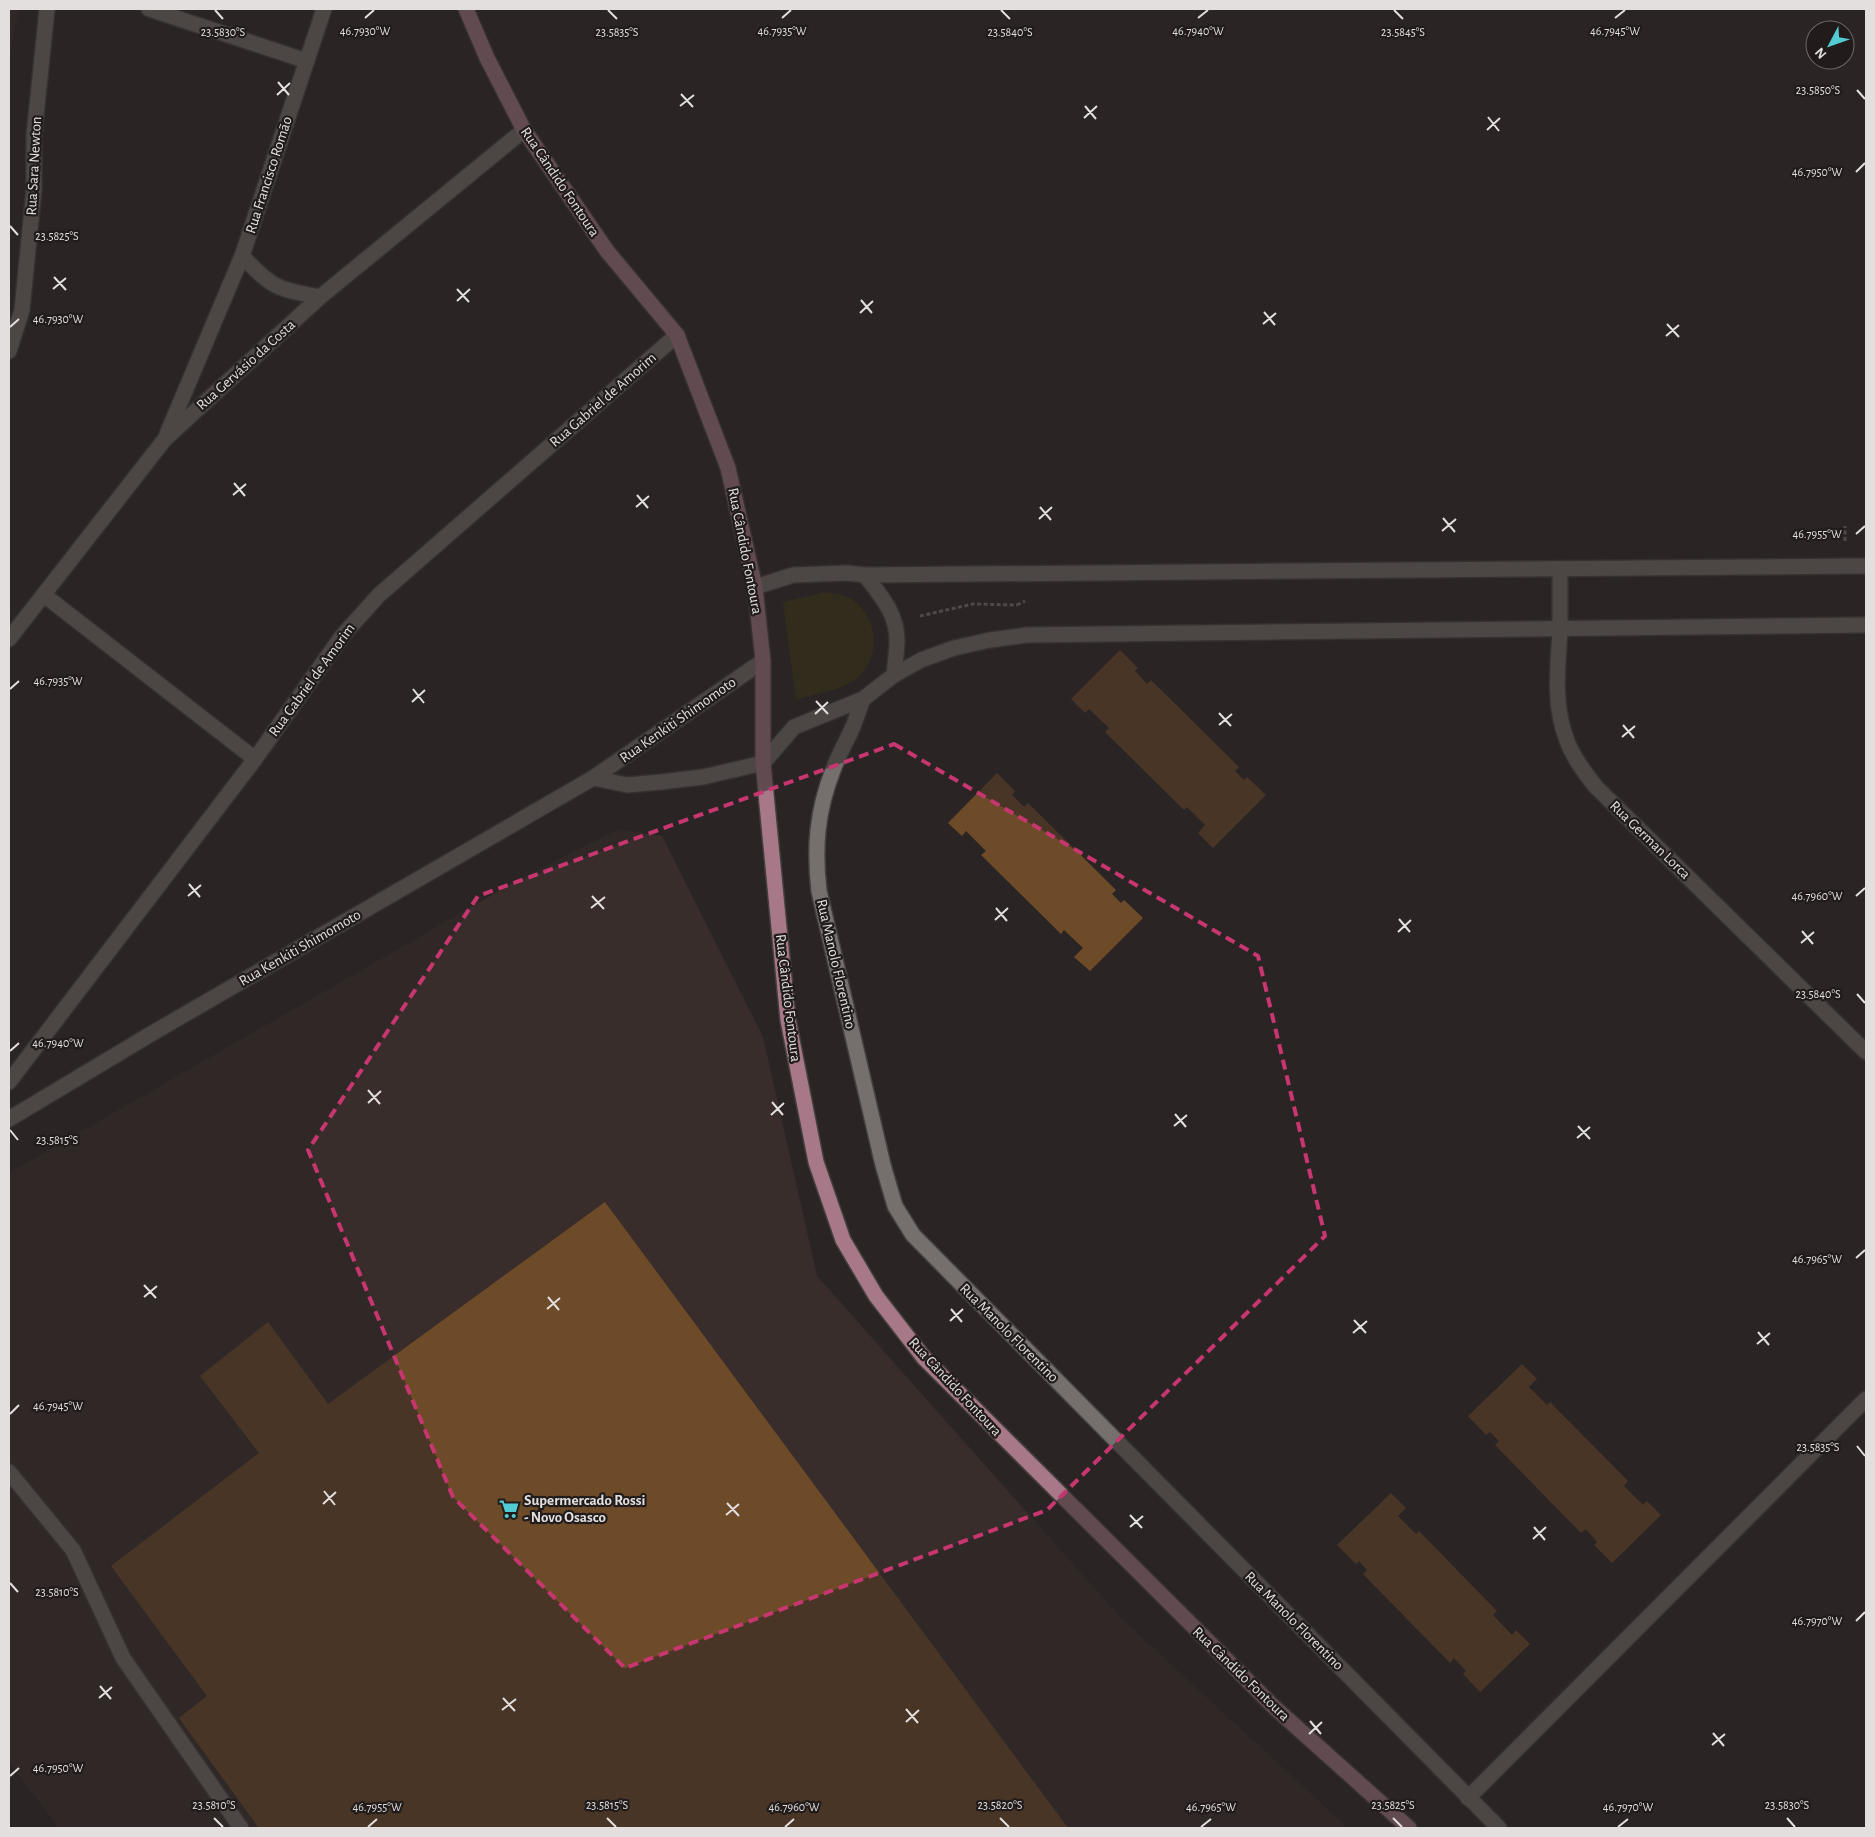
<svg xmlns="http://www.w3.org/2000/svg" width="1875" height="1837" font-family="'Alegreya Sans',sans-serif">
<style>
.built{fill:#392d2b}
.green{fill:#3c3515}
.building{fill:#6d4b29}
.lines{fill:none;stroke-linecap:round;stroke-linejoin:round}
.minor-casing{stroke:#454040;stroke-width:18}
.major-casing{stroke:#454040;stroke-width:18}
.path{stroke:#7c7877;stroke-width:3;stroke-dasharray:4 2.5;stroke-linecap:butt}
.minor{stroke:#756f6e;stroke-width:15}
.major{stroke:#a77888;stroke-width:15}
.marked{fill:none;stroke:#c7366f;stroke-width:4;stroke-dasharray:10 6;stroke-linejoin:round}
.ticks{fill:none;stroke:#e2dfde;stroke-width:2}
.labels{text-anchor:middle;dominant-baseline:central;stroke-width:4.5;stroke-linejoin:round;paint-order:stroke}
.street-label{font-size:15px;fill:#e2dfde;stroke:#211c1b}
.poi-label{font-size:15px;font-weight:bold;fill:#e2dfde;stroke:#211c1b;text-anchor:start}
.ticks-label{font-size:12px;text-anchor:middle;fill:#e2dfde;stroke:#211c1b;stroke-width:4.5;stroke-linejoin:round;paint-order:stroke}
</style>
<rect width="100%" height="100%" fill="#2a2524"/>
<g class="built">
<polygon points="9,9 19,9 9,58"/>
<polygon points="619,829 662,836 763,1037 817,1276 1121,1618 1348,1828 59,1828 9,1762 9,1173 518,880"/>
</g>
<path class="green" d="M827,592C836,594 845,595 853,600C878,618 882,657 857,678C843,690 814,694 796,700L783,602Z"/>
<g class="building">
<polygon points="1120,650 1138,668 1135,671 1147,684 1151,680 1239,767 1235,771 1244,780 1247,777 1266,795 1213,848 1198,833 1205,825 1187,807 1184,810 1105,732 1109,728 1089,709 1085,713 1071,699"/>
<polygon points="997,773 1015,791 1012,795 1024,807 1028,803 1116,890 1112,894 1121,903 1124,900 1143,918 1090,971 1074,957 1083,948 1064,930 1061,934 981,855 986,851 966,831 962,836 948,823"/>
<polygon points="605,1202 1068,1828 259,1828 179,1718 207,1696 111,1566 259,1453 200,1376 268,1322 328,1404"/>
<polygon points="1522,1364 1537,1379 1529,1387 1547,1405 1550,1402 1628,1481 1624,1486 1643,1505 1647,1501 1661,1515 1612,1563 1594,1545 1597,1542 1586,1529 1581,1533 1495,1445 1499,1441 1490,1432 1486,1435 1468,1416"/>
<polygon points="1391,1493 1406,1508 1398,1516 1416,1534 1419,1531 1497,1611 1493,1615 1512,1635 1516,1630 1530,1644 1480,1692 1463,1674 1466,1671 1454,1658 1450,1663 1363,1574 1367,1570 1359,1561 1356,1564 1337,1545"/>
</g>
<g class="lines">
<defs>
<g id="minor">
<polyline points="149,9 307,61"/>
<path d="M242,256C252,266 262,278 275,285C288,292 305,294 320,297"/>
<polyline points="9,351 22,310 34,189 34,135 47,9"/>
<polyline points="167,434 242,256 324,9"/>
<path d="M1560,569C1560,589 1560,610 1560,631C1558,667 1553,703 1566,738C1572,756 1584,772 1596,787L1866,1052"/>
<path d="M865,575C880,595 897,613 897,640C897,651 895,663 894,675"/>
<polyline points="755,587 793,575 847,573 865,575 1866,566"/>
<polyline points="44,595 255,759"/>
<polyline points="9,639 165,439 320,297 524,130"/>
<path d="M863,699C859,709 856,721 851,731C845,744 838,756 833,770C817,811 814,847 819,891L883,1165L895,1206L913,1235L1499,1828"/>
<polyline points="593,778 627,785 661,782 703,777 763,763 794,727 863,699 894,675 921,660 954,648 990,640 1027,635 1866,625"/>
<polyline points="9,1082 255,759 342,636 379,595 677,335"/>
<polyline points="9,1119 156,1031 593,778 763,661"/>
<polyline points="9,1472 73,1550 123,1658 241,1828"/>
<polyline points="1468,1798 1866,1399"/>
</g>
<polyline id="major" points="466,9 487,58 524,130 607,251 677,335 728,468 755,587 763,661 763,763 788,1020 816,1162 843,1240 876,1296 924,1358 1273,1706 1409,1828"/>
</defs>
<use href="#minor" class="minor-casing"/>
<use href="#major" class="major-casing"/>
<g class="path">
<polyline points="1845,541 1845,526"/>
<polyline points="1017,605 1025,601"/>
<polyline points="920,616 973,604 1017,605"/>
</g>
<use href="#minor" class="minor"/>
<use href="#major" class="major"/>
</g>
<path d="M0 0H1875V1837H0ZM894,744L1258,956L1325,1236L1047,1510L625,1668L453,1497L308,1150L478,896Z" fill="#2a2524" fill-opacity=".55" fill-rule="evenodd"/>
<path class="marked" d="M894,744L1258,956L1325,1236L1047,1510L625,1668L453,1497L308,1150L478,896Z"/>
<path class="ticks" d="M215,10L223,19M608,10L617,19M1001,10L1010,19M1394,10L1403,19M365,18L374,10M782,18L791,10M1198,18L1208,10M1615,18L1625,10M278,82L289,95M1857,90L1865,99M681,94L693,107M277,95L290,83M680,106L694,95M1085,106L1096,119M1488,117L1499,131M1084,118L1097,106M1487,130L1500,118M1856,172L1865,163M10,226L18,235M54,277L66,290M53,289L66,278M457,289L469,302M861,300L872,313M457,301L470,289M1264,312L1275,325M860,313L873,301M1263,324L1276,313M1667,324L1679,337M10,327L19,319M1666,336L1679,325M234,483L245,496M233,495L246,484M637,495L648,508M636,507L649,496M1040,507L1051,520M1443,518L1455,532M1039,519L1052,507M1442,531L1456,519M1856,534L1865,526M10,689L19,681M413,689L424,703M816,701L828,714M412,702L425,690M1219,713L1231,726M815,714L828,702M1219,725L1232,714M1623,725L1634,738M1622,737L1635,726M189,884L200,897M188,896L201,885M592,896L604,909M1856,896L1865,888M591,908L605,897M996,908L1007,921M1399,919L1410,932M995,920L1008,908M1802,931L1813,944M1398,932L1411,920M1801,943L1814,932M1857,994L1865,1003M10,1051L19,1043M368,1090L380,1104M772,1102L783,1115M368,1103L381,1091M1175,1114L1186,1127M771,1115L784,1103M1174,1126L1187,1115M1578,1126L1590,1139M10,1130L18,1140M1577,1138L1590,1127M1856,1258L1865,1250M144,1285L156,1298M144,1297L157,1286M548,1297L559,1310M547,1309L560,1298M951,1309L962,1322M1354,1320L1366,1333M950,1321L963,1309M1758,1332L1769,1345M1353,1333L1367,1321M1757,1344L1770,1333M10,1414L19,1405M1857,1446L1865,1456M324,1491L335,1505M727,1503L739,1516M323,1504L336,1492M726,1515L739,1504M1130,1515L1142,1528M1130,1527L1143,1516M1534,1527L1545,1540M1533,1539L1546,1527M10,1583L18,1592M1856,1621L1865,1612M100,1686L111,1699M99,1698L112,1687M503,1698L515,1711M906,1709L918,1723M502,1710L516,1699M1310,1721L1321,1734M906,1722L919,1710M1713,1733L1724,1746M1309,1734L1322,1722M1712,1745L1725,1734M10,1776L19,1768M214,1818L223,1827M607,1818L616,1827M1000,1818L1009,1827M1393,1818L1402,1827M1787,1818L1795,1827M368,1827L377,1819M785,1827L794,1819M1201,1827L1211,1819M1618,1827L1628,1819"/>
<defs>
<symbol id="supermarket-bare" viewBox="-9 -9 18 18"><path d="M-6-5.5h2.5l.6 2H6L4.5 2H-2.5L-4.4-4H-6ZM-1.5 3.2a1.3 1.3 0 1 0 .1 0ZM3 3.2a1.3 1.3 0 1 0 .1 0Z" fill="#51ccd3" stroke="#211c1b" stroke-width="2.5" paint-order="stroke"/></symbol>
</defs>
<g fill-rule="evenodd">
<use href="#supermarket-bare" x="495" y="1495" width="28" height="28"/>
</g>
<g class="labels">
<g class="street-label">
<text transform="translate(34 166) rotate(-87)">Rua Sara Newton</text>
<text transform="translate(269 175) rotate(-72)">Rua Francisco Romão</text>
<text transform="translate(560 182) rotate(56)">Rua Cândido Fontoura</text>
<text transform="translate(246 365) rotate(-42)">Rua Gervásio da Costa</text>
<text transform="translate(603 400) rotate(-41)">Rua Gabriel de Amorim</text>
<text transform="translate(745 551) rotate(79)">Rua Cândido Fontoura</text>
<text transform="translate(312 680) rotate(-54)">Rua Gabriel de Amorim</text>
<text transform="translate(678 720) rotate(-35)">Rua Kenkiti Shimomoto</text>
<text transform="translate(1650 840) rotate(44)">Rua German Lorca</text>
<text transform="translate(300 948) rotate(-30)">Rua Kenkiti Shimomoto</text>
<text transform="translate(836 964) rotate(77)">Rua Manolo Florentino</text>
<text transform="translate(788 998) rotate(83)">Rua Cândido Fontoura</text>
<text transform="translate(1009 1333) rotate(45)">Rua Manolo Florentino</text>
<text transform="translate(955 1387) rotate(47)">Rua Cândido Fontoura</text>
<text transform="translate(1294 1621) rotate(45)">Rua Manolo Florentino</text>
<text transform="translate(1241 1674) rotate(44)">Rua Cândido Fontoura</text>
</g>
<g class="poi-label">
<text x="524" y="1500">Supermercado Rossi<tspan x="524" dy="17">- Novo Osasco</tspan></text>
</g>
</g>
<g class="ticks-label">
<text x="365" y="35">46.7930°W</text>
<text x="782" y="35">46.7935°W</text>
<text x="1198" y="35">46.7940°W</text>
<text x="1615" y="35">46.7945°W</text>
<text x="223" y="36">23.5830°S</text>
<text x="617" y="36">23.5835°S</text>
<text x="1010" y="36">23.5840°S</text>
<text x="1403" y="36">23.5845°S</text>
<text x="1818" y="94">23.5850°S</text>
<text x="1817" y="176">46.7950°W</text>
<text x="57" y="240">23.5825°S</text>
<text x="58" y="323">46.7930°W</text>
<text x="1817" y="538">46.7955°W</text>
<text x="58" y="685">46.7935°W</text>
<text x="1817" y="900">46.7960°W</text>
<text x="1818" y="998">23.5840°S</text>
<text x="58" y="1047">46.7940°W</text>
<text x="57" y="1144">23.5815°S</text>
<text x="1817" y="1263">46.7965°W</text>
<text x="58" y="1410">46.7945°W</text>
<text x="1818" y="1451">23.5835°S</text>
<text x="57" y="1596">23.5810°S</text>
<text x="1817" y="1625">46.7970°W</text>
<text x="58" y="1772">46.7950°W</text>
<text x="214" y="1809">23.5810°S</text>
<text x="607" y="1809">23.5815°S</text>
<text x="1000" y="1809">23.5820°S</text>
<text x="1393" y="1809">23.5825°S</text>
<text x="1787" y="1809">23.5830°S</text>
<text x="377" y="1811">46.7955°W</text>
<text x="794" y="1811">46.7960°W</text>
<text x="1211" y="1811">46.7965°W</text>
<text x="1628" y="1811">46.7970°W</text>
</g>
<rect width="1875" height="1837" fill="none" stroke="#e2dfde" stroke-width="20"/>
<g transform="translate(1830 45) rotate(229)"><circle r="24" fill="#211c1b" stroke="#6e6a69"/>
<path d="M0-4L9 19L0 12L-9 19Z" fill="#51ccd3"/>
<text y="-8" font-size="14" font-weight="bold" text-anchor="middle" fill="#e2dfde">N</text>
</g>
</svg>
